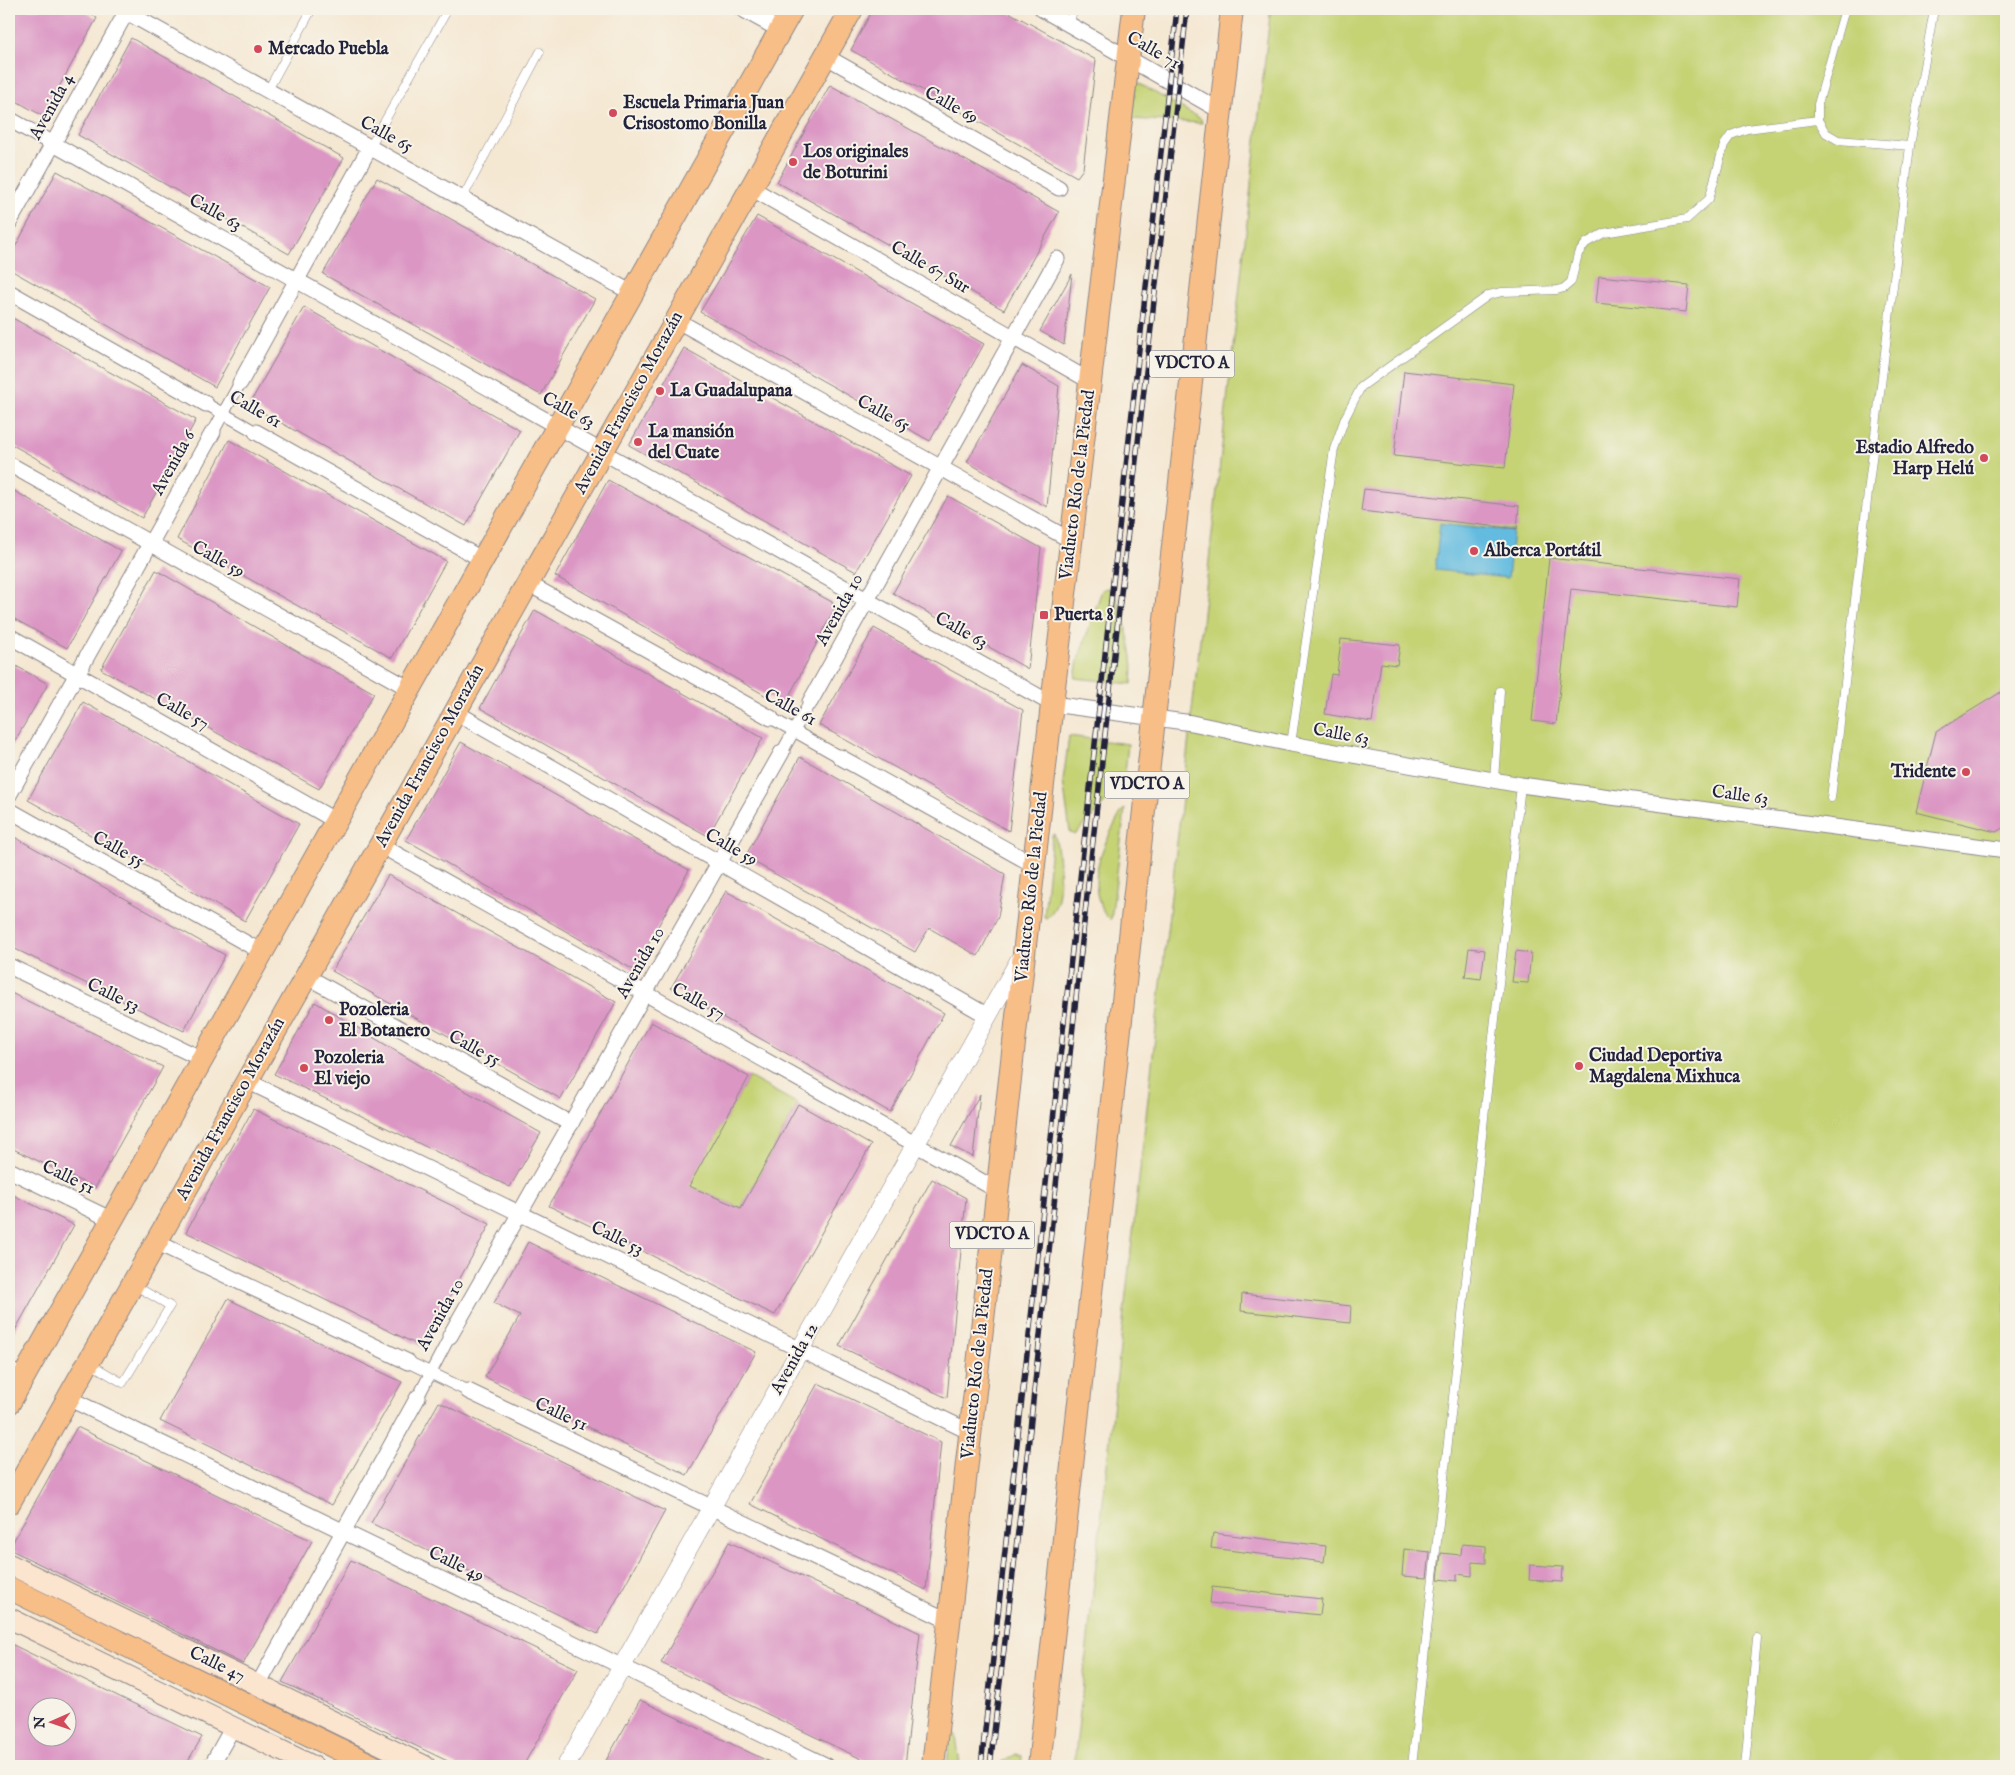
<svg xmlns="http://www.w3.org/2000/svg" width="2015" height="1775" font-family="'IM FELL English',serif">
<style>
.green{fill:#c5d375;stroke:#747a58}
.water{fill:#63bce0;stroke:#426f8e}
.building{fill:#db96c4;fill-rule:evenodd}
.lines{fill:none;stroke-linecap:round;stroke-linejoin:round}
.service-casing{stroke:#8c8587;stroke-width:9}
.pedestrian-casing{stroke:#8c8587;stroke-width:13}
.minor-casing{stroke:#8c8587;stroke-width:17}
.tertiary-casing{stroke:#8c8587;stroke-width:19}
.secondary-casing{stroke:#8c8587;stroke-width:22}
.primary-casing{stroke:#8c8587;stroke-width:24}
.service{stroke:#fff;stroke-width:8}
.pedestrian{stroke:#fff;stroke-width:11}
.minor{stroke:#fff;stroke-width:15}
.tertiary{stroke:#fff;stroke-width:18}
.secondary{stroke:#fce5cf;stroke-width:20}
.primary{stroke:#f7be87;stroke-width:22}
.rail-casing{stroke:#22223b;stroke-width:5.5}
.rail{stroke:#f7f3e8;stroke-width:4;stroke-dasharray:11;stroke-linecap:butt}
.poi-dot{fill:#d1495b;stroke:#f7f3e8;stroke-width:2}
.labels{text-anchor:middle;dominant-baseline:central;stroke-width:4;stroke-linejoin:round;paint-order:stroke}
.shield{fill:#f7f3e8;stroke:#62616f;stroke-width:1}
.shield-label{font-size:16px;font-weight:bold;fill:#22223b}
.poi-label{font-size:18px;font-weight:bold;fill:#22223b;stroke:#f7f3e8;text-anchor:start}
.street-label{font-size:18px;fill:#22223b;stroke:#f7f3e8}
</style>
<rect width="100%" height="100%" fill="#f7f3e8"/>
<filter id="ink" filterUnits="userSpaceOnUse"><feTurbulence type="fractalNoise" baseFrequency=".02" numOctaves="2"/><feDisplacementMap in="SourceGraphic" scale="10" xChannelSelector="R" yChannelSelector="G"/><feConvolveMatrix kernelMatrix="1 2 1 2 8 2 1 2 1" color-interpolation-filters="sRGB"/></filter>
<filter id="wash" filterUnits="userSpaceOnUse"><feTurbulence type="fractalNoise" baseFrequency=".0096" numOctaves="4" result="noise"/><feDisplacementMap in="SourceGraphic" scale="20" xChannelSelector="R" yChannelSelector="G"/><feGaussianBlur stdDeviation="1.12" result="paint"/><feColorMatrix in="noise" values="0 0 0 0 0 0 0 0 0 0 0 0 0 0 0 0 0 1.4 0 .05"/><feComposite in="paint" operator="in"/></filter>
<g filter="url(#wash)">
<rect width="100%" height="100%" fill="#f5e8d3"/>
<g class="green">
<path d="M1275,9H2006V1766H1074C1137,1182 1206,598 1270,14Z"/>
<polygon points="1136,82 1201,119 1202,123 1131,119"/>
<path d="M1107,588L1114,591C1124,623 1136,651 1132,684L1075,678L1078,660L1102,590Z"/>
<polygon points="1069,736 1128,744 1125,773 1111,796 1075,835 1070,832 1063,781"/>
<path d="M1125,809L1111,920C1105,917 1103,911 1100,905C1088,871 1106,840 1122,811Z"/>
<path d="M1054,834C1059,846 1061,885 1058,898C1057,905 1052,914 1046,918L1044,917L1052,835Z"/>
<polygon points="749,1077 798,1104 741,1208 688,1186"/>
<polygon points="953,1730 956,1735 960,1766 947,1766 950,1732"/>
<polygon points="1016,1754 1022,1756 1021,1766 996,1766"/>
</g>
<polygon class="water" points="1440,523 1513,531 1508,578 1435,570"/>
<g id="blocks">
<g class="building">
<polygon points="9,9 80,9 97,18 43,116 9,97"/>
<polygon points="873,9 1003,9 1096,60 1083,169 1077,177 851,50"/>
<polygon points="131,38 344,158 289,254 78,135"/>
<polygon points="830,85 1059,212 1004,310 777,182"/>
<polygon points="57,171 270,287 215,387 9,269 9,258"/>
<polygon points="377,178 595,299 541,395 323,274"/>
<polygon points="757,216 984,344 930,441 700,312"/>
<polygon points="1072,274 1064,345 1040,331"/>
<polygon points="1599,276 1689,285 1686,312 1596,303"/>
<polygon points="304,307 520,430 466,526 249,405"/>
<polygon points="9,316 196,420 142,518 9,443"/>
<polygon points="684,348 911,476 856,572 629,445"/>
<polygon points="1022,365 1059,386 1047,507 967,462"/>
<polygon points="1404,371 1514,384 1505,468 1394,456"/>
<polygon points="229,440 446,561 392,658 177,539"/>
<polygon points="608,480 832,602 834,610 784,706 555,576"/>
<polygon points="9,488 121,551 67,648 9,616"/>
<polygon points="1364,489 1519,506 1517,529 1361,511"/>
<polygon points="948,496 1041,548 1028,669 893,593"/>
<polygon points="1549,558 1740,579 1737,607 1571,589 1556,724 1532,721"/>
<polygon points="156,570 326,668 327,667 374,693 319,789 101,669"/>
<polygon points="535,610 763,738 708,836 480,708"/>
<polygon points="874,628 1023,710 1009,831 819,725"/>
<polygon points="1341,639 1400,645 1397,665 1381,663 1372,722 1325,714 1331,674 1337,675"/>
<polygon points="9,662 48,684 9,751"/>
<polygon points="2006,689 2006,826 1996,832 1916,812 1936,732"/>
<polygon points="83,702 299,824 245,921 28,800"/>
<polygon points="461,742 689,870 634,970 406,840"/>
<polygon points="800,757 1005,874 998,917 978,956 929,928 915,952 745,857"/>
<polygon points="9,834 225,955 184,1031 9,946"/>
<polygon points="388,875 616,1002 561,1099 332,971"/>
<polygon points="726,891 944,1013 890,1112 671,988"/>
<polygon points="1469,948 1485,950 1481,979 1465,977"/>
<polygon points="1516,951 1531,953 1528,983 1512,982"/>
<polygon points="9,992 163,1067 95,1188 9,1147"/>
<polygon points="315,1002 419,1065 541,1133 510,1187 274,1074"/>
<polygon points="651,1022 749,1077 689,1186 741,1208 798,1104 871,1145 775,1315 549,1206"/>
<polygon points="980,1094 973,1157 951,1146"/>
<polygon points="253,1109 490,1224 422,1347 186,1232"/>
<polygon points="932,1179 966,1198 947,1398 839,1346"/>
<polygon points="9,1193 74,1225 9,1341"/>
<polygon points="528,1242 756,1352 687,1475 485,1377 520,1316 494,1303"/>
<polygon points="1242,1294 1351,1306 1350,1323 1241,1311"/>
<polygon points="228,1299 402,1382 332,1505 160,1421"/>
<polygon points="818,1383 941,1442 926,1590 750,1504"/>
<polygon points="439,1402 665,1511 598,1634 371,1523"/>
<polygon points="77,1427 312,1541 243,1664 9,1549"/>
<polygon points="1213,1533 1326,1546 1324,1562 1211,1548"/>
<polygon points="729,1542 920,1633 905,1766 876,1766 661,1663"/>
<polygon points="1462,1544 1486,1546 1486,1563 1472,1562 1472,1576 1457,1574 1457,1581 1438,1579 1441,1553 1461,1555"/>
<polygon points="1404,1549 1430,1552 1427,1578 1402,1576"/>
<polygon points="351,1560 578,1669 523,1766 458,1766 282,1682"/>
<polygon points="1530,1565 1563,1567 1562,1582 1529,1580"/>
<polygon points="1212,1587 1322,1599 1320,1615 1210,1603"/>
<path d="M9,1643L202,1737L185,1766H9ZM38,1708H68V1738H38Z"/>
<polygon points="640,1700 736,1746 778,1766 603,1766"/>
</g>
</g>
</g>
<g filter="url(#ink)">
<use href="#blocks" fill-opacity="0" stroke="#8c8587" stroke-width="1"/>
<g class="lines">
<defs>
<g id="service">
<polyline points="1845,9 1818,104 1818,120 1826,133 1838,140 1910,146"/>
<polyline points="1070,24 1073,9"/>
<polyline points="268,90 312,9"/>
<polyline points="370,147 448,9"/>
<polyline points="462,199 540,52"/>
<polyline points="1291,744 1334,449 1345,418 1361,387 1489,295 1502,292 1557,290 1564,288 1571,282 1578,254 1586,243 1604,233 1687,219 1709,199 1724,145 1731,135 1747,129 1818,120"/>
<polyline points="1494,780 1500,691"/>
<polyline points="1831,798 1910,146 1934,9"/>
<polyline points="89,1363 123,1383 170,1306 134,1285"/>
<polyline points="1412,1766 1521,785"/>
<polyline points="1745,1766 1757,1638"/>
</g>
<g id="pedestrian">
<polyline points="206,404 256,432"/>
<polyline points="213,432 240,383"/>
<polyline points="771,718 840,757"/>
<polyline points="782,752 810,702"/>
<polyline points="408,1362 468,1391"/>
<polyline points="418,1397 450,1336"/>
</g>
<g id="minor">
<polyline points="121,9 632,293"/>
<polyline points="742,9 780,30"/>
<polyline points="1042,9 1219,110"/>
<polyline points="825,56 1059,188"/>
<polyline points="9,119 1052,704 1192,723 1291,744 1521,785 2006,850"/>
<polyline points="751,188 1090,381"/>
<polyline points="9,223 128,9"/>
<polyline points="9,292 206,404"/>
<polyline points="676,320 1072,541"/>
<polyline points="240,383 370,147"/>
<polyline points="256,432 483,560"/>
<polyline points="9,464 410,689"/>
<polyline points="527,583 771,718"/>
<polyline points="9,636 336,821"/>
<polyline points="810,702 1057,259"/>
<polyline points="455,712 988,1016"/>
<polyline points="840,757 1034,865"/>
<polyline points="9,795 213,432"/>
<polyline points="9,810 262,952"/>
<polyline points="380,845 997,1190"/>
<polyline points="9,966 202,1059"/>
<polyline points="306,976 571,1124"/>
<polyline points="247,1081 970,1432"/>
<polyline points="9,1170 112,1220"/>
<polyline points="156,1242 408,1362"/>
<polyline points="450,1336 782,752"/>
<polyline points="9,1370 24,1377"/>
<polyline points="468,1391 949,1621"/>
<polyline points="68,1398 827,1766"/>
<polyline points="258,1685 418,1397"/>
<polyline points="211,1766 233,1727"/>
</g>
<polyline id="tertiary" points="566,1766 1021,957"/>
<g id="secondary">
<polyline points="9,1564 425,1766"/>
<polyline points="9,1618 313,1766"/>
</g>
<g id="primary">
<polyline points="9,1403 792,9"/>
<polyline points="9,1503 852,9"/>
<polyline points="9,1588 373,1766"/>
<polyline points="933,1766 1052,704 1134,9"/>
<polyline points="1039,1766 1232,9"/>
</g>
</defs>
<use href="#service" class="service-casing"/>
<use href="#pedestrian" class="pedestrian-casing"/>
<use href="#minor" class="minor-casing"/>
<use href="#tertiary" class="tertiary-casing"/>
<use href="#secondary" class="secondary-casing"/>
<use href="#primary" class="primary-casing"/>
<use href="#service" class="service"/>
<use href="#pedestrian" class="pedestrian"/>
<use href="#minor" class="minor"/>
<use href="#tertiary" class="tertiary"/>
<use href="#secondary" class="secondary"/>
<use href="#primary" class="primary"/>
<defs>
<g id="rail">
<polyline points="981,1766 1177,9"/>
<polyline points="990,1766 1028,1448 1089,876 1187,9"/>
</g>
</defs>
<use href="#rail" class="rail-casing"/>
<use href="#rail" class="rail"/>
</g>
</g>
<g class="poi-dot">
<circle cx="258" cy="49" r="5"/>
<circle cx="613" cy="113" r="5"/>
<circle cx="793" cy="162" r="5"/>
<circle cx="660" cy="391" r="5"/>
<circle cx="638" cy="442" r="5"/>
<circle cx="1984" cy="458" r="5"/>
<circle cx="1474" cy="551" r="5"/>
<rect x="1039" y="610" width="10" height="10" rx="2.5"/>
<circle cx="1966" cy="772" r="5"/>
<circle cx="329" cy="1020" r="5"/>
<circle cx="1579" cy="1066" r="5"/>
<circle cx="304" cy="1068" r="5"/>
</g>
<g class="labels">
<g class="shield">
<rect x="1149.5" y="350.5" width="85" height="27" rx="4"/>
<rect x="1104.5" y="771.5" width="85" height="27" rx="4"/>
<rect x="949.5" y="1221.5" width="85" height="27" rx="4"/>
</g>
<g class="shield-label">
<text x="1192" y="364">VDCTO A</text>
<text x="1147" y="785">VDCTO A</text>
<text x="992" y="1235">VDCTO A</text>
</g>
<g class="poi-label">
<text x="268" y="49">Mercado Puebla</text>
<text x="623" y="103">Escuela Primaria Juan<tspan x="623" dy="21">Crisostomo Bonilla</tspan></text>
<text x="803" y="152">Los originales<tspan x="803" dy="21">de Boturini</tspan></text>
<text x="670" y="391">La Guadalupana</text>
<text x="648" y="432">La mansión<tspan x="648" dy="21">del Cuate</tspan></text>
<text x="1974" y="448" text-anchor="end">Estadio Alfredo<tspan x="1974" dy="21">Harp Helú</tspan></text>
<text x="1484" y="551">Alberca Portátil</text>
<text x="1054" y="615">Puerta 8</text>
<text x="1956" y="772" text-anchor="end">Tridente</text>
<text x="339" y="1010">Pozoleria<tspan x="339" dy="21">El Botanero</tspan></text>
<text x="1589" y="1056">Ciudad Deportiva<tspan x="1589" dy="21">Magdalena Mixhuca</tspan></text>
<text x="314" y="1058">Pozoleria<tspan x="314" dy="21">El viejo</tspan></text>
</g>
<g class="street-label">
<text transform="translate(1153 51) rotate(30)">Calle 71</text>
<text transform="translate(951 106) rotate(29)">Calle 69</text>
<text transform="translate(52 107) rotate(-61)">Avenida 4</text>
<text transform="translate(386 135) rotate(29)">Calle 65</text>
<text transform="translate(215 213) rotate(29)">Calle 63</text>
<text transform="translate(930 268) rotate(30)">Calle 67 Sur</text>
<text transform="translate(629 403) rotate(-61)">Avenida Francisco Morazán</text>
<text transform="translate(255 410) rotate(30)">Calle 61</text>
<text transform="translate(568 411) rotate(29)">Calle 63</text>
<text transform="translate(883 414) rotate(29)">Calle 65</text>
<text transform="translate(174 463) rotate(-61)">Avenida 6</text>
<text transform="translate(1078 485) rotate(-83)">Viaducto Río de la Piedad</text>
<text transform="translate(218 560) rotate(29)">Calle 59</text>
<text transform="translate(840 610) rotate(-61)">Avenida 10</text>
<text transform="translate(961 631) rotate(29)">Calle 63</text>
<text transform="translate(790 708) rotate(29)">Calle 61</text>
<text transform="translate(182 712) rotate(29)">Calle 57</text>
<text transform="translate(1341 735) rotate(11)">Calle 63</text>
<text transform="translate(430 756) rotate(-61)">Avenida Francisco Morazán</text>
<text transform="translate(1740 796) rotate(8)">Calle 63</text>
<text transform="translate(731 848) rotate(30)">Calle 59</text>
<text transform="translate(118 850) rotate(29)">Calle 55</text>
<text transform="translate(1032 887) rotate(-84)">Viaducto Río de la Piedad</text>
<text transform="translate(641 963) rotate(-60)">Avenida 10</text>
<text transform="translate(113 996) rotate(26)">Calle 53</text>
<text transform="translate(698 1002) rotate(29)">Calle 57</text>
<text transform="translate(474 1049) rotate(29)">Calle 55</text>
<text transform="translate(231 1109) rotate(-61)">Avenida Francisco Morazán</text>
<text transform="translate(68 1178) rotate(26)">Calle 51</text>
<text transform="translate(617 1239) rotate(26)">Calle 53</text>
<text transform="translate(441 1315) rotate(-61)">Avenida 10</text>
<text transform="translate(795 1359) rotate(-61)">Avenida 12</text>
<text transform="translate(978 1364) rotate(-84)">Viaducto Río de la Piedad</text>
<text transform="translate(561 1415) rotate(25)">Calle 51</text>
<text transform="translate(456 1565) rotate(26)">Calle 49</text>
<text transform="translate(217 1665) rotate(26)">Calle 47</text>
</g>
</g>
<rect width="2015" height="1775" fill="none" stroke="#f7f3e8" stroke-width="30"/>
<g transform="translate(52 1722) rotate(268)"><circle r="24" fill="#f7f3e8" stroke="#a29fa3"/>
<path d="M0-4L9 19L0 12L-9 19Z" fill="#d1495b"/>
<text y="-8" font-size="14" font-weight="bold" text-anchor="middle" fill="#22223b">N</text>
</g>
</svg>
